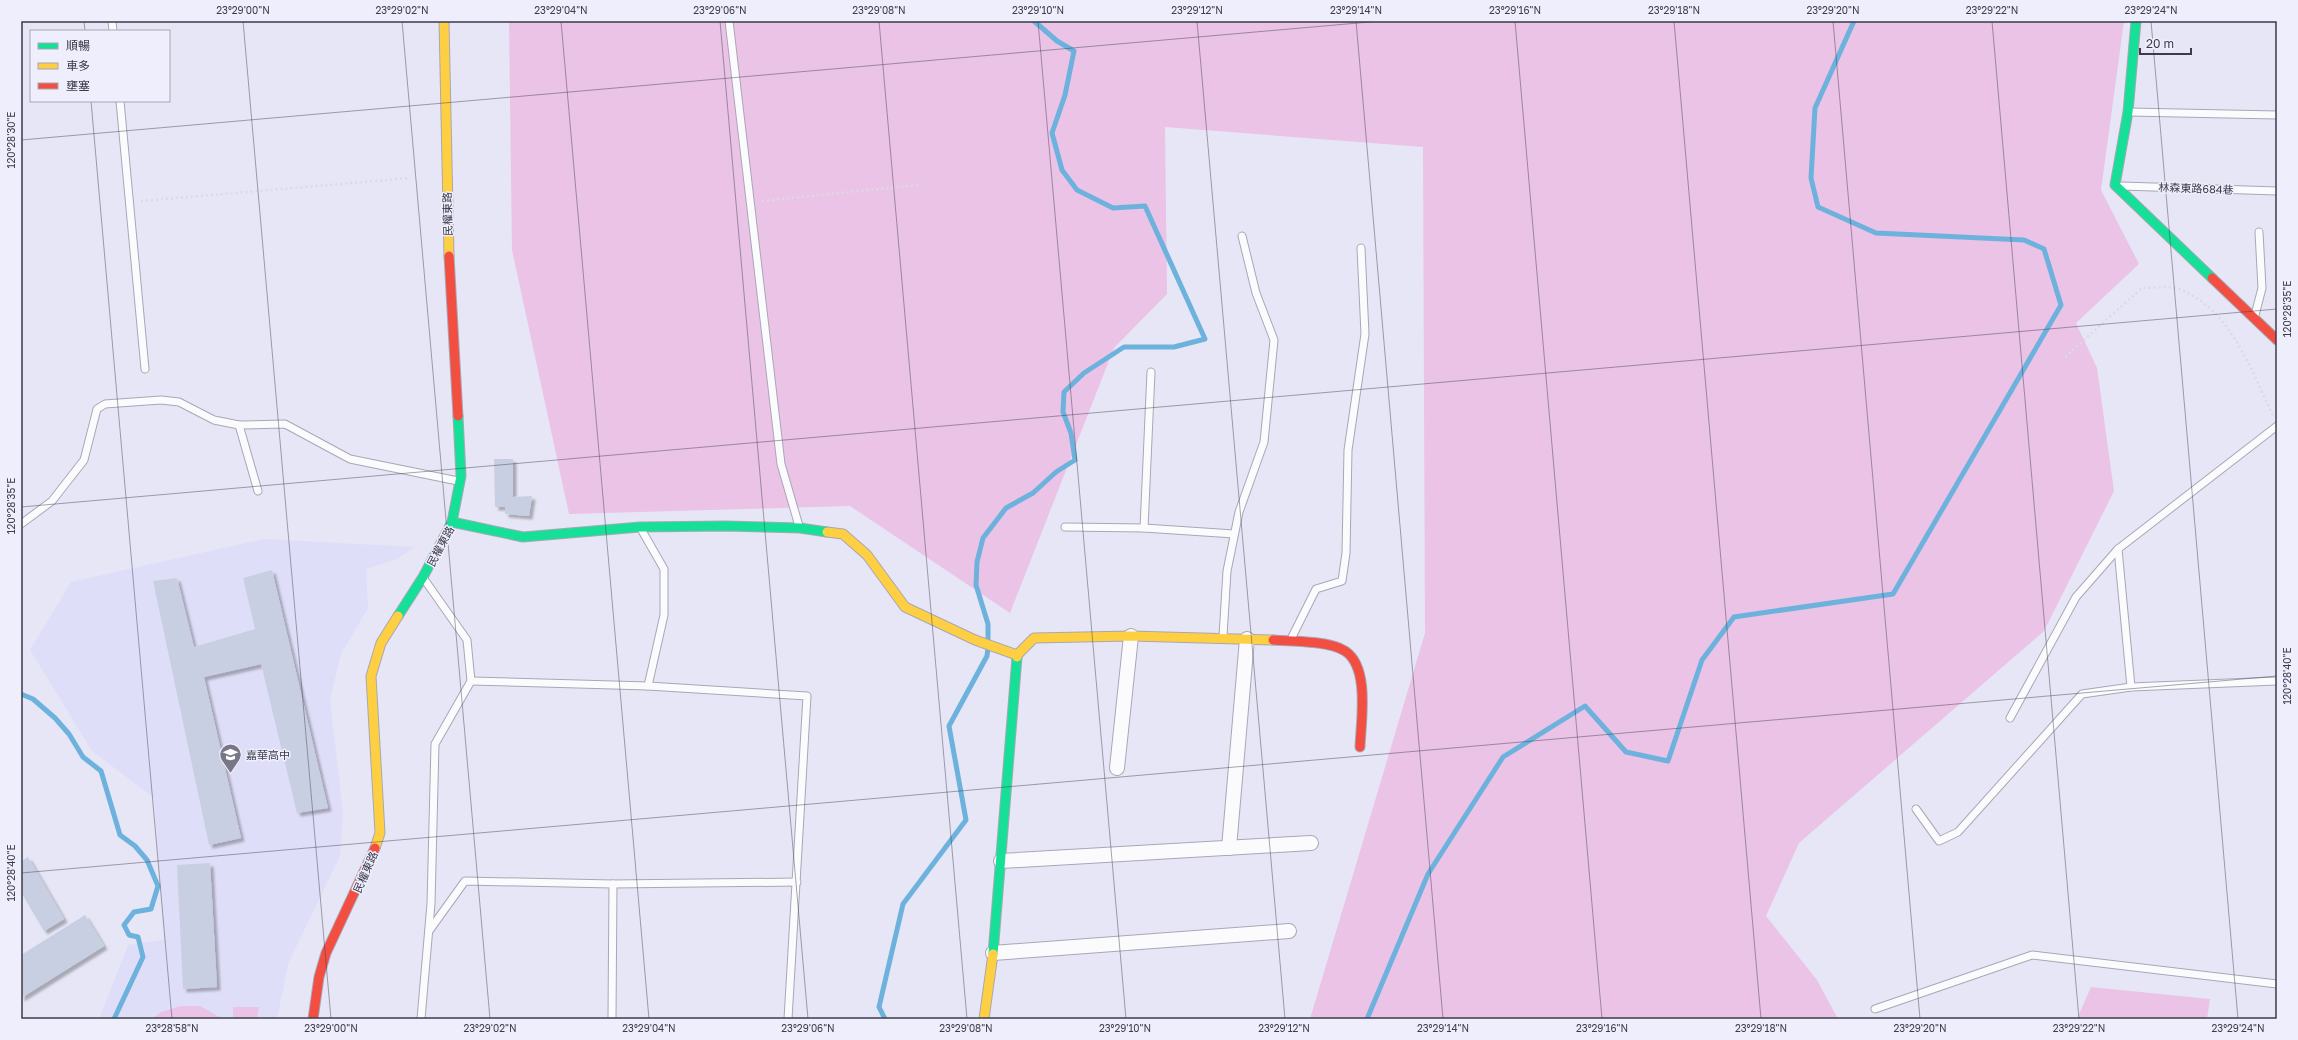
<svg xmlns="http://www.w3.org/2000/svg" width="2298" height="1040" font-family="'Golos Text','Noto Sans TC',sans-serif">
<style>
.built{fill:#dfdef8}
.green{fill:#eac3e7}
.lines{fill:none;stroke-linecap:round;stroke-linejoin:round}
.stream{stroke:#6db2dc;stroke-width:5}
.building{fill:#c9cfe3;filter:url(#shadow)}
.lane-casing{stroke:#a8a7b5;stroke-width:9}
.street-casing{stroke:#a8a7b5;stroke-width:16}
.fast-casing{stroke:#a8a7b5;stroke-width:11}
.slow-casing{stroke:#a8a7b5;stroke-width:11}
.jam-casing{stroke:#a8a7b5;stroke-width:11}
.path{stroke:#dbdbe0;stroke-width:2.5;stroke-dasharray:2 3;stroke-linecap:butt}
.lane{stroke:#fbfbfe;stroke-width:7}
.street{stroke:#fbfbfe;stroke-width:14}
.fast{stroke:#16e098;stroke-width:9}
.slow{stroke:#ffcf43;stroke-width:9}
.jam{stroke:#f24e42;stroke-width:9}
.ticks{fill:none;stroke:#3b3b49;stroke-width:1;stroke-opacity:0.45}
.labels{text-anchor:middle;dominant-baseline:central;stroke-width:3;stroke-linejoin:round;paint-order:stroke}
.street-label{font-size:11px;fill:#3b3b49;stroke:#efeefd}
.poi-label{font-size:11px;fill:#3b3b49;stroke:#efeefd;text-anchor:start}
.neatline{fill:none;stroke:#3b3b49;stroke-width:1.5}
.ticks-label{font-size:10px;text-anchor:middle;fill:#3b3b49}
</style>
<defs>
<filter id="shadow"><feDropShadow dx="3.5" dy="3.5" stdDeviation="1" flood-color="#0004"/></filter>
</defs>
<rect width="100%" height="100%" fill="#e6e6f6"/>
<polygon class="built" points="264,539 414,547 397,559 366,569 368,608 341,654 330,700 343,813 340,856 288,964 277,1019 99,1019 128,945 164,940 154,798 92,751 30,650 71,582"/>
<g class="green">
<polygon points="509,21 2124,21 2101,190 2139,264 2076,323 2097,368 2114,491 2044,631 1799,843 1766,916 1817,980 1838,1019 1310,1019 1425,633 1423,147 1165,127 1167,294 1114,348 1010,613 850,506 569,514 512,250"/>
<polygon points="2091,987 2210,999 2207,1019 2077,1019"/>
<polygon points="181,1006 200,1006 223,1019 152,1019 161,1012"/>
<polygon points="233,1007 259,1007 257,1019 233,1019"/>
</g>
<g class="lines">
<g class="stream">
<polyline points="988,640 988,624 976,585 977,562 983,538 1006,508 1033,493 1056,472 1075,460 1071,433 1063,412 1064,392 1084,373 1124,347 1174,347 1205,339 1145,206 1113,208 1077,190 1062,170 1052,133 1065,95 1074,51 1057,41 1034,21"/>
<polyline points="21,694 33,699 55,718 69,734 83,757 101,771 120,835 135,846 147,860 158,886 151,909 134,912 124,925 129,935 138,937 143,957 114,1019"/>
<polyline points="885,1019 879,1007 903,904 966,820 949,726 987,656 988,648"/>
<polyline points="1367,1019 1428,874 1503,757 1585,706 1626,752 1668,761 1702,660 1734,617 1893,594 2061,305 2044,249 2024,240 1876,233 1818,207 1811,178 1815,108 1854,21"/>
</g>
</g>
<g class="building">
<polygon points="494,459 513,459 513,497 532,496 529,516 505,514 505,507 495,507"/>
<polygon points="272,570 328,808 297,813 261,664 204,677 241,838 209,845 153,581 177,578 194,647 255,629 243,578"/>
<polygon points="28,857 64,919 44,931 21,892 21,861"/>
<polygon points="210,863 217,987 183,989 177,865"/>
<polygon points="85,915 104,946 21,998 21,955"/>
</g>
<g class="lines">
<defs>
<g id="lane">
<polyline points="112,21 113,31"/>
<polyline points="729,21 781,464 799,526"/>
<polyline points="120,101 145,369"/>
<polyline points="2129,112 2277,115"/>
<polyline points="2122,186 2277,191"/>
<polyline points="2255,315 2262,288 2259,232"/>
<polyline points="239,425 258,491"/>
<polyline points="21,524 52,501 84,460 97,409 105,404 161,400 179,402 214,420 239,425 285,424 350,459 458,481"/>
<polyline points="1065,527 1144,528 1234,534"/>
<polyline points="1144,528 1151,372"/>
<polyline points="641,529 664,569 664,615 648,686"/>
<polyline points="2118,549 2131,687"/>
<polyline points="1223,636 1227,571 1239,512 1264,442 1274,340 1256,293 1242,236"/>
<polyline points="1291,639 1316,589 1342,581 1346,553 1348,450 1365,334 1361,248"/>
<polyline points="471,681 648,686 807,696 788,1019"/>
<polyline points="2010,718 2076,597 2118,549 2277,426"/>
<polyline points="1916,809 1939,841 1958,832 2082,694 2131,687 2277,681"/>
<polyline points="429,931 465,881 613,884 797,882"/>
<polyline points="1875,1009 2032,955 2277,984"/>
<polyline points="421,1019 431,904 435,744 471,681 467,640 424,579"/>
<polyline points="612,1019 613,884"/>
</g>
<g id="street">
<polyline points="1117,768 1131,636"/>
<polyline points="1229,848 1247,639"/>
<polyline points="1001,861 1311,843"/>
<polyline points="993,953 1289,931"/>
</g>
<g id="fast">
<polyline points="2136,21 2128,112 2115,185 2212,278"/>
<polyline points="452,522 523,537 640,527 725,526 800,528 827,532"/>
<polyline points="398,616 423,577 452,522 461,476 458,416"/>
<polyline points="993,954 1017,657"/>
</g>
<g id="slow">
<polyline points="444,21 449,256"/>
<polyline points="827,532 843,534 867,555 905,607 975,640 1017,655 1017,657"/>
<polyline points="1017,655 1034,638 1131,636 1273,640"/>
<polyline points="375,848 380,833 371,676 381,643 398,616"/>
<polyline points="984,1019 993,954"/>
</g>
<g id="jam">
<polyline points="449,256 458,416"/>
<polyline points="2212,278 2277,340"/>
<path d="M1273,640C1292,641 1330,641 1345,651C1370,667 1361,721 1360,747"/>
<polyline points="313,1019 319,977 326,953 375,848"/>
</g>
</defs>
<use href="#lane" class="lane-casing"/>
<use href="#street" class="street-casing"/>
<use href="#fast" class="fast-casing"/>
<use href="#slow" class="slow-casing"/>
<use href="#jam" class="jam-casing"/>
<g class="path">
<polyline points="141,201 410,178"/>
<polyline points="762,201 918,185"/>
<path d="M2065,357L2142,288C2153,288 2172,285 2182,290C2232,312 2251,370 2273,416"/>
</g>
<use href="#lane" class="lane"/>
<use href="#street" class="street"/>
<use href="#fast" class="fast"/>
<use href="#slow" class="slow"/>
<use href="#jam" class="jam"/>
</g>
<path class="ticks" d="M84,21L85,31M243,21L331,1019M402,21L490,1019M561,21L649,1019M720,21L808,1019M879,21L967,1019M1038,21L1126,1019M1197,21L1285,1019M1356,21L1443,1019M1515,21L1602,1019M1674,21L1761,1019M1833,21L1920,1019M1992,21L2079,1019M2151,21L2238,1019M91,101L172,1019M21,140L1381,21M21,507L2277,309M21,873L2277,676"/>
<defs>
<symbol id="school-pin" viewBox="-11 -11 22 30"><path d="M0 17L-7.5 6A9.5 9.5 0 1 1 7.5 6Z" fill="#777786" stroke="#efeefd"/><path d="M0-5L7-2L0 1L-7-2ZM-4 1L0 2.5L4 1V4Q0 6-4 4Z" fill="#fff"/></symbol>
</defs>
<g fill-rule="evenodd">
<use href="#school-pin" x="218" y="742" width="25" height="34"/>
</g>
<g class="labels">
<g class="street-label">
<text transform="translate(2196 188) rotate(2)">林森東路684巷</text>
<text transform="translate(447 214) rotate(-91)">民權東路</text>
<text transform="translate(440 546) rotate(-62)">民權東路</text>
<text transform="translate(365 872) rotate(-66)">民權東路</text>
</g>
<g class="poi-label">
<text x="246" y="754">嘉華高中</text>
</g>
</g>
<rect width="2298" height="1040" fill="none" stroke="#efeefd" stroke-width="44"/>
<rect x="30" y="30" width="140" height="72" fill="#efeefd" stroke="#a7a6b5"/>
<rect x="38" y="43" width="20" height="6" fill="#16e098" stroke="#a7a6b5"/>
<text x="66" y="50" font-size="12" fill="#3b3b49">順暢</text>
<rect x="38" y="63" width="20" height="6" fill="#ffcf43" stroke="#a7a6b5"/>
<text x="66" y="70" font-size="12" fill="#3b3b49">車多</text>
<rect x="38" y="83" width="20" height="6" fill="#f24e42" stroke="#a7a6b5"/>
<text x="66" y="90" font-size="12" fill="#3b3b49">壅塞</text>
<path d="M2140 48v6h51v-6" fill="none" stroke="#3b3b49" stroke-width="2"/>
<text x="2146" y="48" font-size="12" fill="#3b3b49" stroke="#efeefd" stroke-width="3" paint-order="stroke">20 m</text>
<rect x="22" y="22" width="2254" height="996" class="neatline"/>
<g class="ticks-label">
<text x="243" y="14">23°29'00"N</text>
<text x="402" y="14">23°29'02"N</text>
<text x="561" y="14">23°29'04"N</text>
<text x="720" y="14">23°29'06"N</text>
<text x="879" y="14">23°29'08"N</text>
<text x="1038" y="14">23°29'10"N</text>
<text x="1197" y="14">23°29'12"N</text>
<text x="1356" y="14">23°29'14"N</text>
<text x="1515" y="14">23°29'16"N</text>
<text x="1674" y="14">23°29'18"N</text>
<text x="1833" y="14">23°29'20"N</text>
<text x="1992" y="14">23°29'22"N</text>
<text x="2151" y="14">23°29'24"N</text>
<text transform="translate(11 140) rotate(-90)" y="4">120°28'30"E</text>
<text transform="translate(2287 309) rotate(-90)" y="4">120°28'35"E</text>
<text transform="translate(11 506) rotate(-90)" y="4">120°28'35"E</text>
<text transform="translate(2287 676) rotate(-90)" y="4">120°28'40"E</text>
<text transform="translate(11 873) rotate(-90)" y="4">120°28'40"E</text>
<text x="172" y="1032">23°28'58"N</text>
<text x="331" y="1032">23°29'00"N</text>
<text x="490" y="1032">23°29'02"N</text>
<text x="649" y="1032">23°29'04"N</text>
<text x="808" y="1032">23°29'06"N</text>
<text x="966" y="1032">23°29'08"N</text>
<text x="1125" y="1032">23°29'10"N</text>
<text x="1284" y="1032">23°29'12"N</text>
<text x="1443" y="1032">23°29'14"N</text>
<text x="1602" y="1032">23°29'16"N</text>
<text x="1761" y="1032">23°29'18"N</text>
<text x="1920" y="1032">23°29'20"N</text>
<text x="2079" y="1032">23°29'22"N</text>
<text x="2238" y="1032">23°29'24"N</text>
</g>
</svg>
